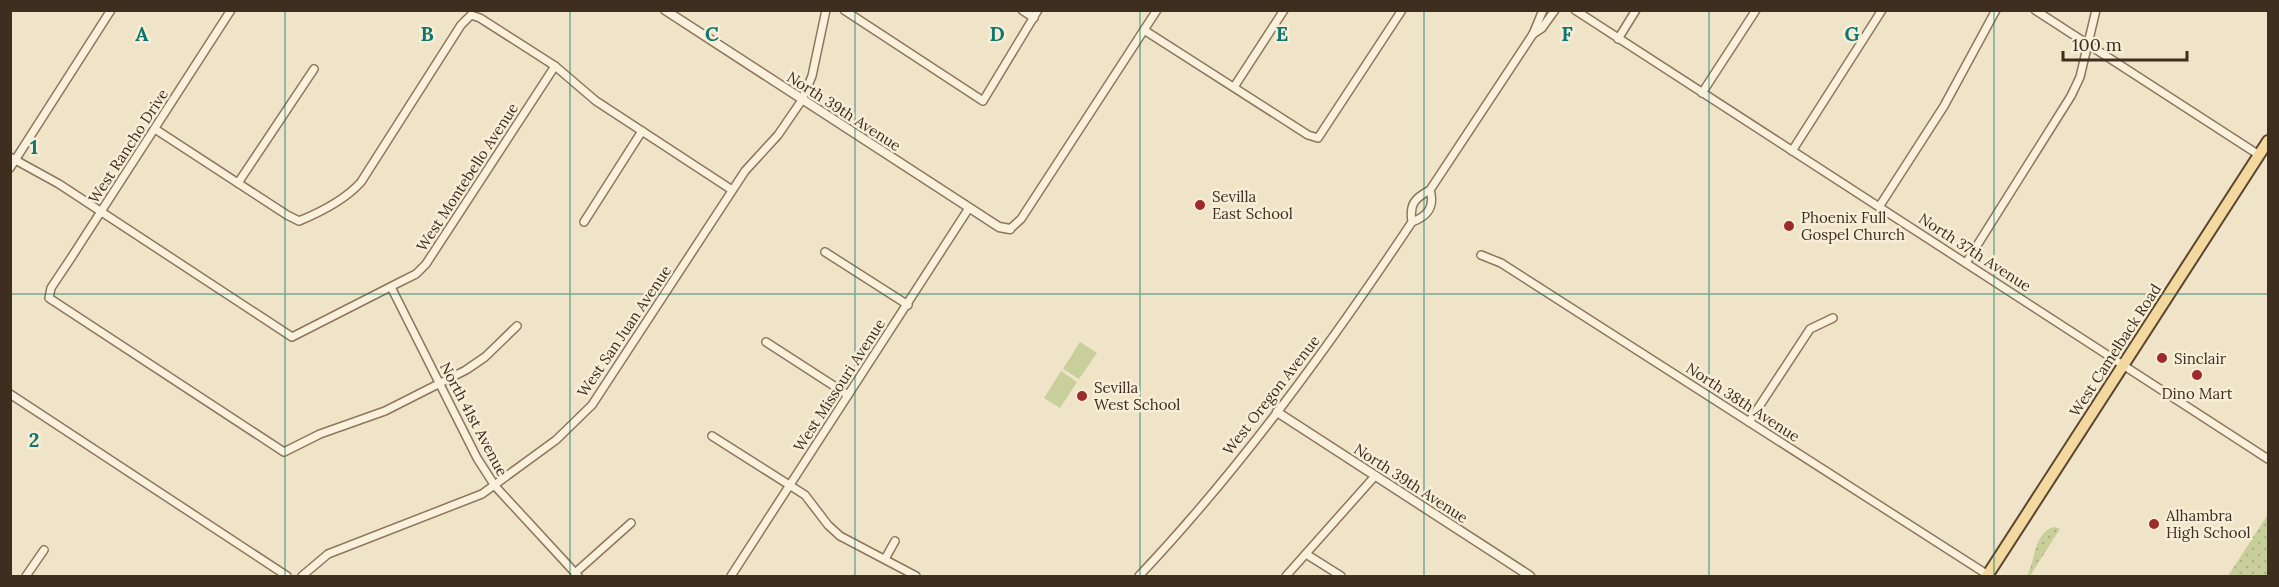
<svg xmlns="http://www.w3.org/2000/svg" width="2279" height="587" font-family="Lora,serif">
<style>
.grass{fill:url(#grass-dots)}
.pitch{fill:#c9cf9b}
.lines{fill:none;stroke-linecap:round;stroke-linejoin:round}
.minor-casing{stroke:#8d765c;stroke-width:10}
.tertiary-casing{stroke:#8d765c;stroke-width:11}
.primary-casing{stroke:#5b4430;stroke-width:14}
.minor{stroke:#faf1dc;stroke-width:7}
.tertiary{stroke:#faf1dc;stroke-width:8}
.primary{stroke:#f3d9a0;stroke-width:10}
.grid{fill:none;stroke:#0f766e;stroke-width:1.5;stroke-opacity:0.55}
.poi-dot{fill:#9e2a2b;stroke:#f7eed8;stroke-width:2}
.labels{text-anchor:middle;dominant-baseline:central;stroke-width:5;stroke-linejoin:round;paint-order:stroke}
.street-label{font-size:15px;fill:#3d2e20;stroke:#f7eed8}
.poi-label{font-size:15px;fill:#3d2e20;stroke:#f7eed8;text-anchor:start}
.grid-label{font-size:20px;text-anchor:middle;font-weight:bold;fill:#0f766e;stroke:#f7eed8;stroke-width:5;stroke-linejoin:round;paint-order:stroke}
</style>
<defs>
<pattern id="grass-dots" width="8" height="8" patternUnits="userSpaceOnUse" patternTransform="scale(1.5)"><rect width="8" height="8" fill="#c9cf9b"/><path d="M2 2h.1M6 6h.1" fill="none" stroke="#aeb285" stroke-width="1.8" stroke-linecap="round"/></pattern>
</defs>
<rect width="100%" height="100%" fill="#f0e4c8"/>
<g class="grass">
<polygon points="2268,514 2268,576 2228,576"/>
<path d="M2055,527L2060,529L2030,576H2027C2035,562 2034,530 2055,527Z"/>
</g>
<g class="pitch">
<polygon points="1080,342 1097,353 1079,379 1063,369"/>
<polygon points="1061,371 1077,382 1060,408 1044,398"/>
</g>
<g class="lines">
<defs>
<g id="minor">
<polyline points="231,10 71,258 51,288 49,298 284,452 320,434 385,411 466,370 485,357 517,326"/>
<polyline points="844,10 983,101 1038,10"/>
<polyline points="1022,10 1034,18"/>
<polyline points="1575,10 2268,459"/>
<polyline points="2035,10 2259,155"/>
<polyline points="1144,30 1308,135 1318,138 1402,10"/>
<polyline points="1533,34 1542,28 1555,10"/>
<polyline points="1618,39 1636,10"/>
<polyline points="1234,87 1284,10"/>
<polyline points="1702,93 1756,10"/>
<path d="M155,129L287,215L299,221C321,212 345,200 361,182L461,25L471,15L480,18L555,66L596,101L732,190"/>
<polyline points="1792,151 1882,10"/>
<polyline points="10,157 59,184 292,337 400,282 416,274 426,264 555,66"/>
<polyline points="10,168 111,10"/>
<polyline points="238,183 314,69"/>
<polyline points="1879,207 1944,106 1996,10"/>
<polyline points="584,222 642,131"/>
<path d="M1412,222C1409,204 1415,198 1430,190L1533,34L1543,10"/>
<polyline points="1010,229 1021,219 1157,10"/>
<polyline points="825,252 908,305"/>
<polyline points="1481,255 1501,263 1988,575"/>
<polyline points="1966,263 2071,96 2080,77 2096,10"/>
<polyline points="391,287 477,458 495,486 578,576"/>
<polyline points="766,342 848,395"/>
<polyline points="10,394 287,576"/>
<polyline points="1749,422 1810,329 1833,318"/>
<polyline points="712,436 805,495 828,525 840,536 916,576"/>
<polyline points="1306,554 1341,576"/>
<polyline points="885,559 895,541"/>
<polyline points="575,573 631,523"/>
<polyline points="26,576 44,550"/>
<polyline points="302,576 328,554 482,494 556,440 592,405 745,171 778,135 802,100 812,76 826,10"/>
<polyline points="731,576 969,208"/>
<path d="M1139,576C1241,468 1330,345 1412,222C1428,216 1435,207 1430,190"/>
<polyline points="1286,576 1375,476"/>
</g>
<g id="tertiary">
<polyline points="665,10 999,227 1010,229"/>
<polyline points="1277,412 1530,576"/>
</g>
<polyline id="primary" points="1987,576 2268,141"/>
</defs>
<use href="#minor" class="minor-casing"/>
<use href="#tertiary" class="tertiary-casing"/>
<use href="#primary" class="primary-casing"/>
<use href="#minor" class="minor"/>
<use href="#tertiary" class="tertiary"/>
<use href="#primary" class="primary"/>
</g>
<path class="grid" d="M285,10V576M570,10V576M855,10V576M1140,10V576M1424,10V576M1709,10V576M1994,10V576M10,294H2268"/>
<g class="poi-dot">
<circle cx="1200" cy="205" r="6"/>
<circle cx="1789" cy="226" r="6"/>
<circle cx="2162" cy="358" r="6"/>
<circle cx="2197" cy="375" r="6"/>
<circle cx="1082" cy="396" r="6"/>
<circle cx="2154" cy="524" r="6"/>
</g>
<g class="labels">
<g class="street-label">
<text transform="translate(844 111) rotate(33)">North 39th Avenue</text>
<text transform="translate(128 146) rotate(-57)">West Rancho Drive</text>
<text transform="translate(467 177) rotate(-57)">West Montebello Avenue</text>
<text transform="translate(1975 252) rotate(33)">North 37th Avenue</text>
<text transform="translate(624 331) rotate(-56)">West San Juan Avenue</text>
<text transform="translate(2115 350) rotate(-57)">West Camelback Road</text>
<text transform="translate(839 385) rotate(-57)">West Missouri Avenue</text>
<text transform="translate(1271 395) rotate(-52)">West Oregon Avenue</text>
<text transform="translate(1743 402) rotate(33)">North 38th Avenue</text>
<text transform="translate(474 419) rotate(62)">North 41st Avenue</text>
<text transform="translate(1411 483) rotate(33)">North 39th Avenue</text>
</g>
<g class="poi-label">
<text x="1212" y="196">Sevilla<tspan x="1212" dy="17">East School</tspan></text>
<text x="1801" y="217">Phoenix Full<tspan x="1801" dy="17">Gospel Church</tspan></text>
<text x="2174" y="358">Sinclair</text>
<text x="1094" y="387">Sevilla<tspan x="1094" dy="17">West School</tspan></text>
<text x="2197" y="393" text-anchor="middle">Dino Mart</text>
<text x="2166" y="515">Alhambra<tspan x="2166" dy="17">High School</tspan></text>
</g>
</g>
<g class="grid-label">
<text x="142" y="41">A</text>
<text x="427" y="41">B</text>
<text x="712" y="41">C</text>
<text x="997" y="41">D</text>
<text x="1282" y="41">E</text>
<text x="1567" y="41">F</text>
<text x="1852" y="41">G</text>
<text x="34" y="154">1</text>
<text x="34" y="447">2</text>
</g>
<rect width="2279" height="587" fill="none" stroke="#3d2e20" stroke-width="24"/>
<path d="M2063 51v9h124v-9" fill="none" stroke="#3d2e20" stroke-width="3"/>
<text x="2072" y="51" font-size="18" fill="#3d2e20" stroke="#f7eed8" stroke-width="4.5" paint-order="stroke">100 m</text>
</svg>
